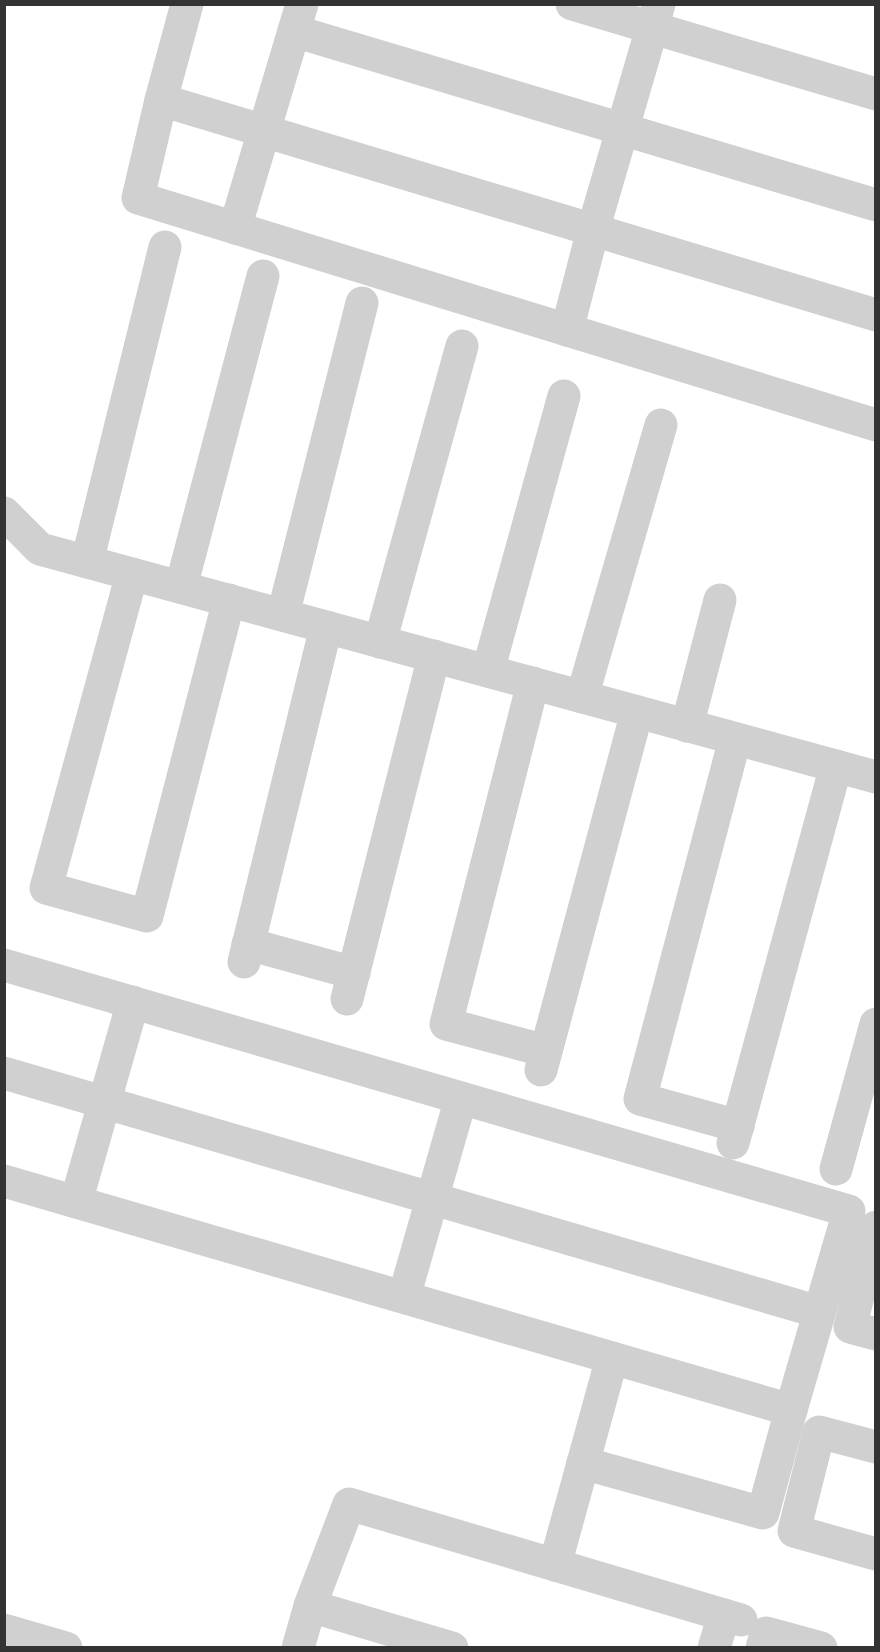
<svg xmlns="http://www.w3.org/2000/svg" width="880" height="1652" font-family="'Public Sans',sans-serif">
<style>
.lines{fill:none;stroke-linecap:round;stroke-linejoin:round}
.minor{stroke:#d0d0d0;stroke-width:33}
</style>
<rect width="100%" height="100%" fill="#fff"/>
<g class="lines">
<g class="minor">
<polyline points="187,4 161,100 138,198 876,425"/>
<polyline points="572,4 876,94"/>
<polyline points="294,31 876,205"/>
<polyline points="161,100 876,315"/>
<polyline points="235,228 302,4"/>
<polyline points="567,330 593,230 659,4"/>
<polyline points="4,513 40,549 876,777"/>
<polyline points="87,562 165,247"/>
<polyline points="132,574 46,888 147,916 229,600"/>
<polyline points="181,587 263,276"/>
<polyline points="283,615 362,303"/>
<polyline points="380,642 462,346"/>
<polyline points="488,671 564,396"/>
<polyline points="533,683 446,1024 546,1051"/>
<polyline points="582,697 661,425"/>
<polyline points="687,726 720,600"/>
<polyline points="735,739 640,1099 738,1126"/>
<polyline points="248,944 354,973"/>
<polyline points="244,962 326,627"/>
<polyline points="4,965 849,1211 791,1410 763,1513 583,1463"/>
<polyline points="347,999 434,656"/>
<polyline points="541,1070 637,712"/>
<polyline points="4,1073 819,1312"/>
<polyline points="733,1143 836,766"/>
<polyline points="836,1169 876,1024"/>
<polyline points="4,1181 791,1410"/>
<polyline points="76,1202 133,1002"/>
<polyline points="876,1227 850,1327 876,1334"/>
<polyline points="404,1297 461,1098"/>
<polyline points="876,1447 819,1432 794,1531 876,1554"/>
<polyline points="555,1565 612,1358"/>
<polyline points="310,1606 452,1648"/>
<polyline points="4,1630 66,1648"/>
<polyline points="298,1648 310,1606 349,1504 741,1620"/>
<polyline points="714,1648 724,1615"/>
<polyline points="762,1648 766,1633 821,1648"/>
</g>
</g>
<rect width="880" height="1652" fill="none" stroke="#333333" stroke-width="12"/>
</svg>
